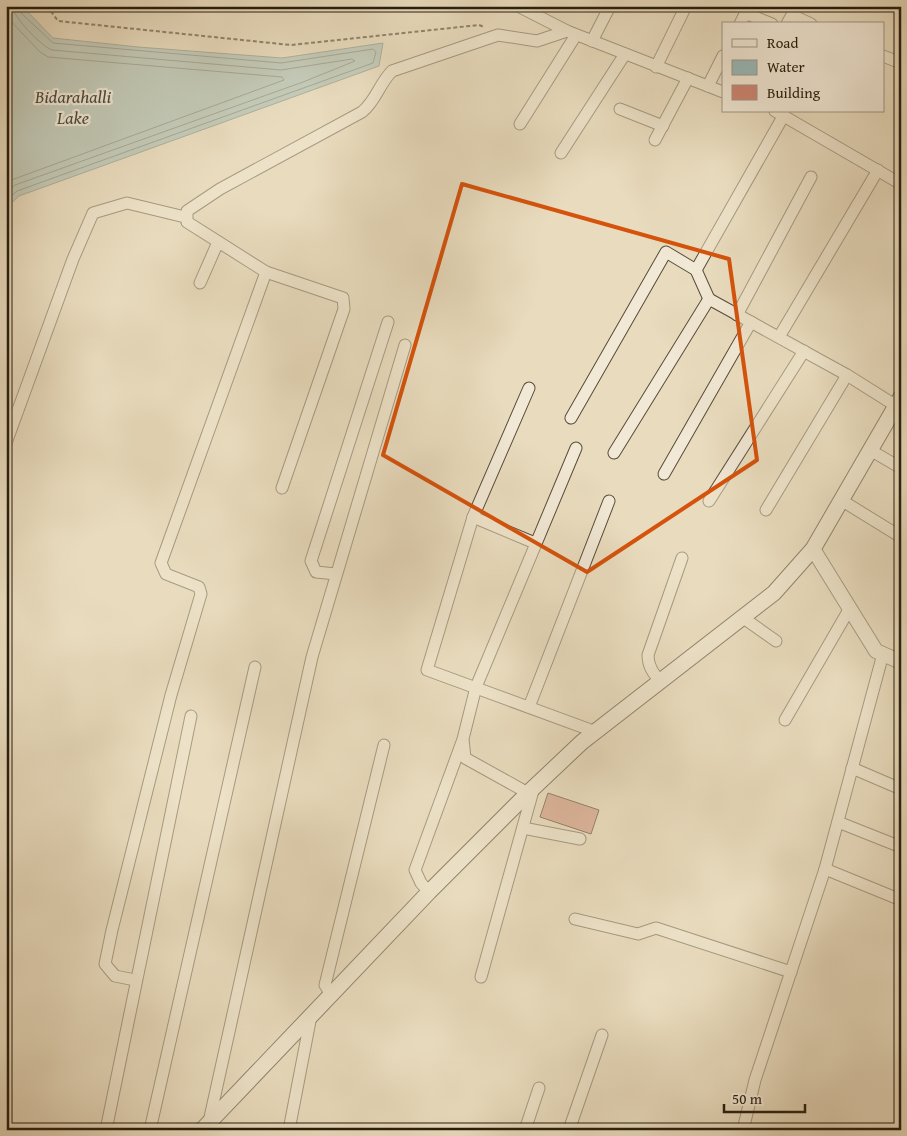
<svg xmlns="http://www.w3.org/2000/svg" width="907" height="1136" font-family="'Gentium Book Plus',serif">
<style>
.water{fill:#99bab9;stroke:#6b7b74}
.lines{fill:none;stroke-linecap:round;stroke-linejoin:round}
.shore{stroke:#606b63;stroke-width:1}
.building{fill:#cf8574;stroke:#271c0d}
.minor-casing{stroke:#584c39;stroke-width:13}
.tertiary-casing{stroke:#584c39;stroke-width:16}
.secondary-casing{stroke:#271c0d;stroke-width:17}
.path{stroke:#271c0d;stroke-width:2;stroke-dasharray:4 2.5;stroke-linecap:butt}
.minor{stroke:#f1e8d5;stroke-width:11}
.tertiary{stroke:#f1e8d5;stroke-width:14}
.secondary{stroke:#f1e8d5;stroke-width:15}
.marked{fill:none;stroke:#d5530c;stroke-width:4;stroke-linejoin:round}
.labels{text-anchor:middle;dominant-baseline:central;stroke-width:4.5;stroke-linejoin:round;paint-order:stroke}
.water-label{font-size:18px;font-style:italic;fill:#494b41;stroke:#f1e8d5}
</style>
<rect width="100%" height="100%" fill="#e9dcbe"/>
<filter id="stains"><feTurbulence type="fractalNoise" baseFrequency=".004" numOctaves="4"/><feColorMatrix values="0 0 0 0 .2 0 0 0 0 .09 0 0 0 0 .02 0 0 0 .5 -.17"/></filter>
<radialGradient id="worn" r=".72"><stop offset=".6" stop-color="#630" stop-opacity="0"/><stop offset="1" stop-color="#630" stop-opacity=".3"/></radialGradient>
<polygon class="water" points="6,6 22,6 53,38 138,47 282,58 383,43 379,66 19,196 6,208"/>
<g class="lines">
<g class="shore">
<polyline points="6,16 40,52 48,57 282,77 284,80 6,182"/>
<path d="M6,192L15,185L303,82L355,61L352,59L281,70L52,50C41,46 13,17 12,6"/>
<polyline points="6,201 17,191 373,63 376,52 373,49 281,63 53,43 20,12 18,6"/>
</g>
</g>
<polygon class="building" points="548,793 599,810 591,834 540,817"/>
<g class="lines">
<defs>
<g id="minor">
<polyline points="518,6 567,31 723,92"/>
<polyline points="745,13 772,24"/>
<polyline points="740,24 749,6"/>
<polyline points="787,24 792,15 811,24"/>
<polyline points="592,41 610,6"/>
<polyline points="883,56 901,63"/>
<polyline points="656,67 686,6"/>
<polyline points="708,86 723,56"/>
<polyline points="620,109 663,126"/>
<polyline points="775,111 901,184"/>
<polyline points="520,124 576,35"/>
<polyline points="655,140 688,78"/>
<polyline points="561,153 625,54"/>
<polyline points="696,270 784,115"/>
<polyline points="200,283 218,242"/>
<polyline points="737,315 811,177"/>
<polyline points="779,337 878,170"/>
<polyline points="529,388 473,517 427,670 596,732"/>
<polyline points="571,418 666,252 696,270 709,299"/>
<polyline points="6,443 73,259 93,213 127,203 185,217"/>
<polyline points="870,450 901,468"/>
<polyline points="614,453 709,299 847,375 901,409"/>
<polyline points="664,474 751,322"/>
<path d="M282,488L344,309L343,298L266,272L187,222V211L220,189L362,112C376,101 379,84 392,71L498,35L537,41L567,31"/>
<polyline points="841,500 901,537"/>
<polyline points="709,501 804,351"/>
<polyline points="766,510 847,375"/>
<polyline points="473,517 535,543"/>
<polyline points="336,574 316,572 311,561 388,322"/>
<polyline points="742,617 776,641"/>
<polyline points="883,654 825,869 901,900"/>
<path d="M660,681C653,673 648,666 648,655L682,558"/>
<polyline points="529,707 609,501"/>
<polyline points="785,720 850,608"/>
<polyline points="852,768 901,789"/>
<polyline points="528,793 465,758 463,739 476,687 576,448"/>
<polyline points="838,822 901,847"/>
<polyline points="523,828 580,839"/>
<polyline points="429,892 421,883 415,870 462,742"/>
<polyline points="575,919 638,934 656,928 791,972"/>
<polyline points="481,977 534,787"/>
<polyline points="135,980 115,976 105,964 112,930 171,695 201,594 199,587 166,574 161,563 266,272"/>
<polyline points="331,995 325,985 384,745"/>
<polyline points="209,1122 312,657 405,345"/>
<polyline points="106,1130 191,716"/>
<polyline points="150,1130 255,667"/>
<polyline points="289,1130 311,1016"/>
<polyline points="525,1130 539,1088"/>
<polyline points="569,1130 602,1035"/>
<polyline points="743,1130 755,1080 825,869"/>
</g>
<polyline id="tertiary" points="813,549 876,651 901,662"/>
<polyline id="secondary" points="202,1130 429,892 528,793 582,742 774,593 813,549 901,397"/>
</defs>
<use href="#minor" class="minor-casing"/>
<use href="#tertiary" class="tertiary-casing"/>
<use href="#secondary" class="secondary-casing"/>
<polyline class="path" points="47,6 58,21 291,45 479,25 484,27"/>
<use href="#minor" class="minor"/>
<use href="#tertiary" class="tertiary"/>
<use href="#secondary" class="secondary"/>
</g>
<path d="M0 0H907V1136H0ZM462,184L729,259L757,460L587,572L383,455Z" fill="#e9dcbe" fill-opacity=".55" fill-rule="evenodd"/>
<path class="marked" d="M462,184L729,259L757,460L587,572L383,455Z"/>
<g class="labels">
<g class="water-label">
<text x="73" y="96">Bidarahalli<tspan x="73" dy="21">Lake</tspan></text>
</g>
</g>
<rect width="907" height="1136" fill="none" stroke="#e9dcbe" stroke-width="25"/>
<rect x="8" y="8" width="892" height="1121" fill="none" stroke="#271c0d" stroke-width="2.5"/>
<rect x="12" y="12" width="882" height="1111" fill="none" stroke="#271c0d"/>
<rect x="722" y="22" width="162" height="90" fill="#f1e8d5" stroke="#a09685"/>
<rect x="732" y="39" width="25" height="8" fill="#f1e8d5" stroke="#a09685"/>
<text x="767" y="48" font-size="15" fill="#271c0d">Road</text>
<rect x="732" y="60" width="25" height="15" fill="#99bab9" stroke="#a09685"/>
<text x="767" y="72" font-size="15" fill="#271c0d">Water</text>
<rect x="732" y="85" width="25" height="15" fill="#cf8574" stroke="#a09685"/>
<text x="767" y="98" font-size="15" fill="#271c0d">Building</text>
<path d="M724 1104v8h81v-8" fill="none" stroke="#271c0d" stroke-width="2.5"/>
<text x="732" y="1104" font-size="15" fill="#271c0d" stroke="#f1e8d5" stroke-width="4" paint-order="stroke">50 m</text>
<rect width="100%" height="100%" filter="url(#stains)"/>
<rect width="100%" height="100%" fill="url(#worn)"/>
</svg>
